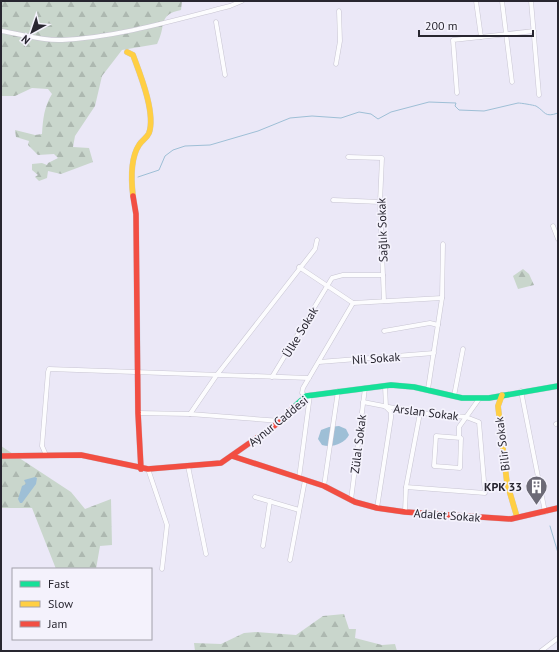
<svg xmlns="http://www.w3.org/2000/svg" width="559" height="652" font-family="'PT Sans',sans-serif">
<style>
.forest{fill:url(#forest-firs)}
.water{fill:#9ebfd6}
.lines{fill:none;stroke-linecap:round;stroke-linejoin:round}
.stream{stroke:#9ebfd6;stroke-width:1}
.street-casing{stroke:#c8c5d2;stroke-width:5}
.fast-casing{stroke:#c8c5d2;stroke-width:6}
.slow-casing{stroke:#c8c5d2;stroke-width:6}
.jam-casing{stroke:#c8c5d2;stroke-width:6}
.street{stroke:#fcfcfe;stroke-width:4}
.fast{stroke:#16e098;stroke-width:5.5}
.slow{stroke:#ffcf43;stroke-width:5.5}
.jam{stroke:#f24e42;stroke-width:5.5}
.labels{text-anchor:middle;dominant-baseline:central;stroke-width:3.5;stroke-linejoin:round;paint-order:stroke}
.street-label{font-size:12px;fill:#282630;stroke:#f4f2fc}
.poi-label{font-size:12px;font-weight:bold;fill:#282630;stroke:#f4f2fc;text-anchor:end}
</style>
<defs>
<pattern id="forest-firs" width="22" height="20" patternUnits="userSpaceOnUse"><rect width="22" height="20" fill="#c9d6cc"/><path d="M5 1l3.5 6h-7zM16 11l3.5 6h-7z" fill="#adb8b0"/></pattern>
</defs>
<rect width="100%" height="100%" fill="#ebe8f7"/>
<g class="forest">
<path d="M1,1H182L181,10C157,15 167,25 157,44L122,50L102,76L95,106L75,136L73,147L89,148L93,162L61,174L48,171L47,178L39,181L35,177L38,175L32,170V164L42,163L47,165L48,163L58,158L54,154L38,155L28,145L29,141L16,137L15,130L35,135L42,134C43,119 44,107 52,94L48,89L32,88L15,96H1Z"/>
<polygon points="523,269 529,274 534,285 518,289 513,276"/>
<polygon points="1,446 71,492 85,509 111,499 112,545 100,546 96,569 56,569 32,508 1,508"/>
<polygon points="344,614 349,629 356,629 355,638 382,645 395,644 397,651 195,651 194,643 221,644 244,633 256,632 296,635 323,616"/>
</g>
<g class="water">
<path d="M339,426L346,429L349,435C344,444 332,448 322,445L318,439L321,430L329,427Z"/>
<polygon points="35,477 37,478 36,484 22,503 20,503 18,499 22,486 26,484 24,480"/>
</g>
<g class="lines">
<g class="stream">
<path d="M138,177L159,170L165,156L173,150L185,146L210,145L258,131L290,118L312,116L341,118L359,112L371,114L378,119L391,112L429,102L456,103L455,106L459,110L484,111L518,103C521,103 533,105 536,106C546,112 544,118 558,113"/>
<polyline points="550,526 558,553"/>
</g>
<defs>
<g id="street">
<polyline points="476,1 481,37"/>
<polyline points="502,1 512,82"/>
<polyline points="531,1 539,95"/>
<polyline points="216,22 225,75"/>
<path d="M1,31C21,34 41,41 62,40C119,37 175,20 230,6L242,1"/>
<polyline points="336,64 340,41 339,11"/>
<polyline points="457,93 453,40 534,31"/>
<polyline points="348,157 382,158 380,202 384,301"/>
<polyline points="333,200 380,202"/>
<polyline points="553,226 558,239"/>
<polyline points="299,267 353,303 442,298"/>
<polyline points="384,331 430,323 438,325"/>
<polyline points="319,362 434,353"/>
<polyline points="272,377 332,278 343,275 383,275"/>
<polyline points="385,386 386,407"/>
<polyline points="428,389 442,298 443,244"/>
<polyline points="521,391 545,512"/>
<polyline points="306,396 302,393 303,388 353,303"/>
<polyline points="454,396 463,349"/>
<polyline points="363,402 420,413 466,417 479,422 485,493 406,487 420,413"/>
<polyline points="138,413 190,414 281,421"/>
<polyline points="190,414 216,376 315,249 317,240"/>
<polyline points="556,424 558,423"/>
<polygon points="436,436 461,438 460,468 434,466"/>
<polyline points="459,437 459,427 479,399"/>
<polyline points="46,455 42,446 48,372 49,369 309,378"/>
<polyline points="188,466 206,554"/>
<polyline points="148,469 167,525 162,569"/>
<polyline points="299,478 310,395"/>
<polyline points="324,486 338,391"/>
<polyline points="255,497 299,510"/>
<polyline points="351,500 365,388"/>
<polyline points="377,508 391,418 391,412 386,407"/>
<polyline points="405,512 406,487"/>
<polyline points="263,546 270,501"/>
<polyline points="290,560 305,480"/>
<polyline points="541,651 558,638"/>
</g>
<polyline id="fast" points="294,407 306,396 391,385 414,387 462,398 489,398 558,386"/>
<g id="slow">
<path d="M127,52L133,55C140,74 156,113 149,133C147,138 142,140 139,145C130,159 131,179 133,196"/>
<polyline points="502,395 498,406 507,483 517,517"/>
</g>
<g id="jam">
<polyline points="133,196 136,214 138,413 141,469"/>
<polyline points="1,456 81,455 148,469 221,463 281,421 294,407"/>
<polyline points="232,456 324,486 355,502 377,508 405,512 511,519 558,508"/>
</g>
</defs>
<use href="#street" class="street-casing"/>
<use href="#fast" class="fast-casing"/>
<use href="#slow" class="slow-casing"/>
<use href="#jam" class="jam-casing"/>
<use href="#street" class="street"/>
<use href="#fast" class="fast"/>
<use href="#slow" class="slow"/>
<use href="#jam" class="jam"/>
</g>
<defs>
<symbol id="building-pin" viewBox="-11 -11 22 30"><path d="M0 17L-7.5 6A9.5 9.5 0 1 1 7.5 6Z" fill="#6c6a76" stroke="#f4f2fc"/><path d="M-4-6H4V6H1V3H-1V6H-4ZM-2.5-4.3h1.7v1.8h-1.7ZM.8-4.3h1.7v1.8H.8ZM-2.5-1h1.7V.8h-1.7ZM.8-1h1.7V.8H.8Z" fill="#fff"/></symbol>
</defs>
<g fill-rule="evenodd">
<use href="#building-pin" x="524" y="474" width="25" height="34"/>
</g>
<g class="labels">
<g class="street-label">
<text transform="translate(382 230) rotate(-92)">Sağlık Sokak</text>
<text transform="translate(300 332) rotate(-59)">Ülke Sokak</text>
<text transform="translate(376 358) rotate(-4)">Nil Sokak</text>
<text transform="translate(426 412) rotate(7)">Arslan Sokak</text>
<text transform="translate(278 421) rotate(-39)">Aynur Caddesi</text>
<text transform="translate(358 444) rotate(-83)">Zülal Sokak</text>
<text transform="translate(502 444) rotate(-97)">Bilir Sokak</text>
<text transform="translate(447 515) rotate(4)">Adalet Sokak</text>
</g>
<g class="poi-label">
<text x="522" y="486">KPK 33</text>
</g>
</g>
<rect width="559" height="652" fill="none" stroke="#282630" stroke-width="4"/>
<rect x="12" y="568" width="140" height="72" fill="#f4f2fc" stroke="#a2a0aa"/>
<rect x="20" y="581" width="20" height="6" fill="#16e098" stroke="#a2a0aa"/>
<text x="48" y="588" font-size="12" fill="#282630">Fast</text>
<rect x="20" y="601" width="20" height="6" fill="#ffcf43" stroke="#a2a0aa"/>
<text x="48" y="608" font-size="12" fill="#282630">Slow</text>
<rect x="20" y="621" width="20" height="6" fill="#f24e42" stroke="#a2a0aa"/>
<text x="48" y="628" font-size="12" fill="#282630">Jam</text>
<g transform="translate(32 32) rotate(220)" stroke="#f4f2fc" stroke-width="3" paint-order="stroke">
<path d="M0-3L7 15L0 10L-7 15Z" fill="#282630"/>
<text y="-6" font-size="11" font-weight="bold" text-anchor="middle" fill="#282630">N</text>
</g>
<path d="M419 30v6h114v-6" fill="none" stroke="#282630" stroke-width="2"/>
<text x="425" y="30" font-size="12" fill="#282630" stroke="#f4f2fc" stroke-width="3" paint-order="stroke">200 m</text>
</svg>
